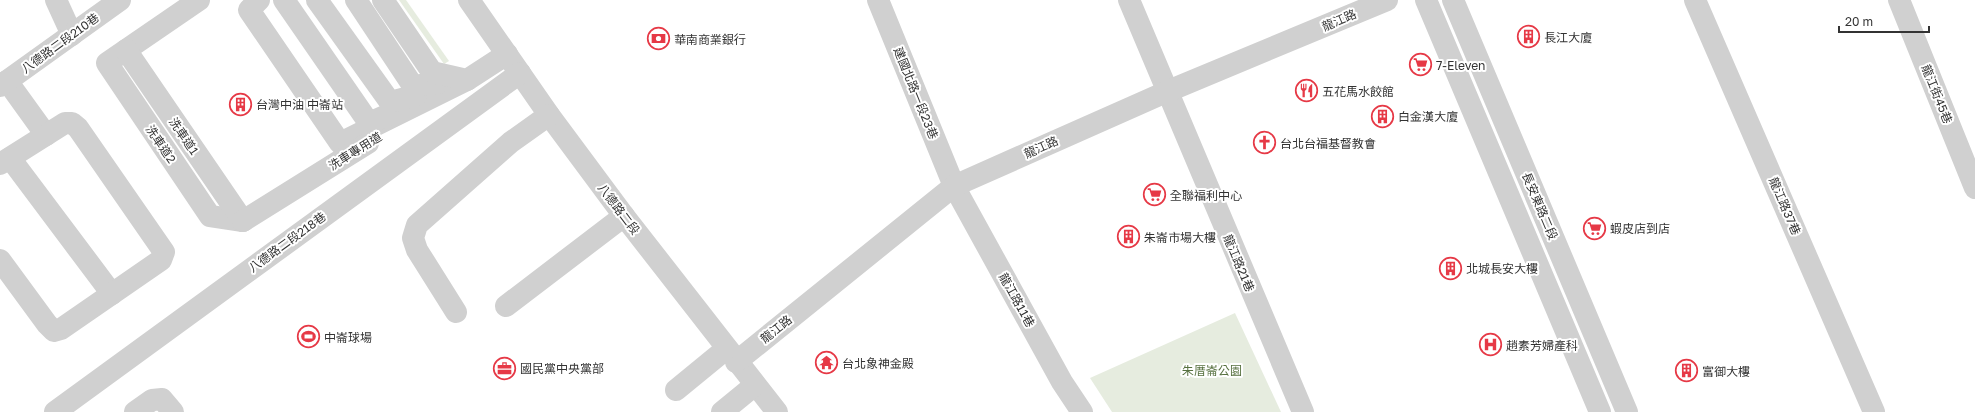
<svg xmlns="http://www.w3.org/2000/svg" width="1975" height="412" font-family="'Golos Text','Noto Sans TC',sans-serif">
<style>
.green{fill:#e6ecdf}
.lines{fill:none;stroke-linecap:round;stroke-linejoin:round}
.minor{stroke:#d0d0d0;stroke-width:22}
.labels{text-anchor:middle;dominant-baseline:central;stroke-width:4;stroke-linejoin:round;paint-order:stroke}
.street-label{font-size:12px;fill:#333;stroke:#fff}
.poi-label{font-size:12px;fill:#333;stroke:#fff;text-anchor:start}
.park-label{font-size:12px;fill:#56703f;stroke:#fff}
</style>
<rect width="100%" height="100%" fill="#fff"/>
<g class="green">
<polygon points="399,0 406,0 449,61 444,64"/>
<polygon points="1235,313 1281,412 1112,412 1090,378"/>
</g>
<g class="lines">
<g class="minor">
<polyline points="56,0 72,35"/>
<polyline points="199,0 107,63 210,216 243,221"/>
<polyline points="259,0 249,10 340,143 467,80"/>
<polyline points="284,0 369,123 387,115"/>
<polyline points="317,0 390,102 416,95"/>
<polyline points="356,0 413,86 438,83"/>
<polyline points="383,0 432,72 467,80 507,54"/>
<polyline points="469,0 549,115 624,216 777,412"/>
<polyline points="878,0 954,186 1062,382 1082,412"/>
<polyline points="1129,0 1303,412"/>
<polyline points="1426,0 1600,412"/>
<polyline points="1453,0 1627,412"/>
<polyline points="1695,0 1874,412"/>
<polyline points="1899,0 1975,188"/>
<polyline points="126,50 243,221"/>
<polyline points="7,81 46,135"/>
<polyline points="0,86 120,0"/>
<polyline points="10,158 112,294"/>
<polyline points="0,164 65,123 72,123 78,128 164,252 161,260 61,329 54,331 47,324 0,260"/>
<polyline points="243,221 368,143"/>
<polyline points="506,306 624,216"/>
<polyline points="456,312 417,250 413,238 417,225 511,142 549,115"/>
<polyline points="736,362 954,186 1166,92 1387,0"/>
<polyline points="676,390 726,349"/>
<polyline points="55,412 520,73"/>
<polyline points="135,412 152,400 162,399 173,412"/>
<polyline points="722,412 755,385"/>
</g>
</g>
<defs>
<symbol id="building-ring" viewBox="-11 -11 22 22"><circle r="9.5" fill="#fff" stroke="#e63946" stroke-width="1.5"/><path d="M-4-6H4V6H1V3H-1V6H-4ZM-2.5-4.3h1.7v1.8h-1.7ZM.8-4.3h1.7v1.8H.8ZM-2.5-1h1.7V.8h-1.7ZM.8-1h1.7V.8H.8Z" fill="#e63946"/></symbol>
<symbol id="bank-ring" viewBox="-11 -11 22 22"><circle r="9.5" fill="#fff" stroke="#e63946" stroke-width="1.5"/><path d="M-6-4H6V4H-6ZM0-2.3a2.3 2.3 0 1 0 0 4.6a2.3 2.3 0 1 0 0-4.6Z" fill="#e63946"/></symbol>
<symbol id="supermarket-ring" viewBox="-11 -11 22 22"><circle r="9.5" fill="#fff" stroke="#e63946" stroke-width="1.5"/><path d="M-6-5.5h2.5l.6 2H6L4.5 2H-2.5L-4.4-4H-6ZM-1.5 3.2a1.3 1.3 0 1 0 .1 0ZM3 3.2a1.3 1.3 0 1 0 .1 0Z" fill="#e63946"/></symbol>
<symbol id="restaurant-ring" viewBox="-11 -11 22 22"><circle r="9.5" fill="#fff" stroke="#e63946" stroke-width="1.5"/><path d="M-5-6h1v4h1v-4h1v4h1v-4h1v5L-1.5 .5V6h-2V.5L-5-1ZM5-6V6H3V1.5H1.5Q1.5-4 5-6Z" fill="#e63946"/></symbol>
<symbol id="church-ring" viewBox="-11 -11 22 22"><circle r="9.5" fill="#fff" stroke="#e63946" stroke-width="1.5"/><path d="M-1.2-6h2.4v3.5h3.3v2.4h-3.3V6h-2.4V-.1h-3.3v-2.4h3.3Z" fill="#e63946"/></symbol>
<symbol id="stadium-ring" viewBox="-11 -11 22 22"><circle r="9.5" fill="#fff" stroke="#e63946" stroke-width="1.5"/><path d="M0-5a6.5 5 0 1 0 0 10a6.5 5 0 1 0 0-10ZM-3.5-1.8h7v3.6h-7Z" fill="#e63946"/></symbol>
<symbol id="hospital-ring" viewBox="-11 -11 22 22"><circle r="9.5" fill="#fff" stroke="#e63946" stroke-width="1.5"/><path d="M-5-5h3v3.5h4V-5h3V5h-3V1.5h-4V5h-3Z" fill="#e63946"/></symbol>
<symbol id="temple-ring" viewBox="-11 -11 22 22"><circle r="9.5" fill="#fff" stroke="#e63946" stroke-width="1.5"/><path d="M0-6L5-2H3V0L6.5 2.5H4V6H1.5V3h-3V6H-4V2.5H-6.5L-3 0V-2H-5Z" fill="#e63946"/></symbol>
<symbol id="office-ring" viewBox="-11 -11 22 22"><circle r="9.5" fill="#fff" stroke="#e63946" stroke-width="1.5"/><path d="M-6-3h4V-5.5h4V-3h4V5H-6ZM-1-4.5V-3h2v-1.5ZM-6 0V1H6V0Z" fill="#e63946"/></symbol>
</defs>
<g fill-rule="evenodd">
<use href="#building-ring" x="1516" y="24" width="25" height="25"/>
<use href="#bank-ring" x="646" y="26" width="25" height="25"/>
<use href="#supermarket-ring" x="1408" y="52" width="25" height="25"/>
<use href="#restaurant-ring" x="1294" y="78" width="25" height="25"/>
<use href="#building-ring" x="228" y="92" width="25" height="25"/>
<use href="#building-ring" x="1370" y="104" width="25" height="25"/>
<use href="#church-ring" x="1252" y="130" width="25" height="25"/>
<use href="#supermarket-ring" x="1142" y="182" width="25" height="25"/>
<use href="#supermarket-ring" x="1582" y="216" width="25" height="25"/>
<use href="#building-ring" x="1116" y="224" width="25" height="25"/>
<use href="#building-ring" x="1438" y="256" width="25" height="25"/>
<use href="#stadium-ring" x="296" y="324" width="25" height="25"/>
<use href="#hospital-ring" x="1478" y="332" width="25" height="25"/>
<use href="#temple-ring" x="814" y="350" width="25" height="25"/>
<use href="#office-ring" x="492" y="356" width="25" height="25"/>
<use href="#building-ring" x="1674" y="358" width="25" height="25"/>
</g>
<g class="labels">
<g class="street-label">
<text transform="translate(1339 20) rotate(-23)">龍江路</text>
<text transform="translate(60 43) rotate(-36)">八德路二段210巷</text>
<text transform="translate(916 93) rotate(68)">建國北路一段23巷</text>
<text transform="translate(1937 94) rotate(68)">龍江街45巷</text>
<text transform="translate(184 136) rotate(56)">洗車道1</text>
<text transform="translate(161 144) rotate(56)">洗車道2</text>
<text transform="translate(1041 147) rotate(-24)">龍江路</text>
<text transform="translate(355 151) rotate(-32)">洗車專用道</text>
<text transform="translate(1540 206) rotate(67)">長安東路二段</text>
<text transform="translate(1785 206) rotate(67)">龍江路37巷</text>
<text transform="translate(619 209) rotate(53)">八德路二段</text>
<text transform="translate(287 242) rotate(-36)">八德路二段218巷</text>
<text transform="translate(1239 263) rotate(67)">龍江路21巷</text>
<text transform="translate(1017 300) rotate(61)">龍江路11巷</text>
<text transform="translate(776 329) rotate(-39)">龍江路</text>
</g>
<g class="poi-label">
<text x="1544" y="37">長江大廈</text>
<text x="674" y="39">華南商業銀行</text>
<text x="1436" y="65">7-Eleven</text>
<text x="1322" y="91">五花馬水餃館</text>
<text x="256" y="104">台灣中油 中崙站</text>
<text x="1398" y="116">白金漢大廈</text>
<text x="1280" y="143">台北台福基督教會</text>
<text x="1170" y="195">全聯福利中心</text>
<text x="1610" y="228">蝦皮店到店</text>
<text x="1144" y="237">朱崙市場大樓</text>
<text x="1466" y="268">北城長安大樓</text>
<text x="324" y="337">中崙球場</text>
<text x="1506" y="345">趙素芳婦產科</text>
<text x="842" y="363">台北象神金殿</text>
<text x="520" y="368">國民黨中央黨部</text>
<text x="1702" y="371">富御大樓</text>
</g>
<g class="park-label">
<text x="1212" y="370">朱厝崙公園</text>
</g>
</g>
<path d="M1839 26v6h90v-6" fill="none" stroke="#333333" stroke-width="2"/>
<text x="1845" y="26" font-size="12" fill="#333333" stroke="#ffffff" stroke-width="3" paint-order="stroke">20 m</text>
</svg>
